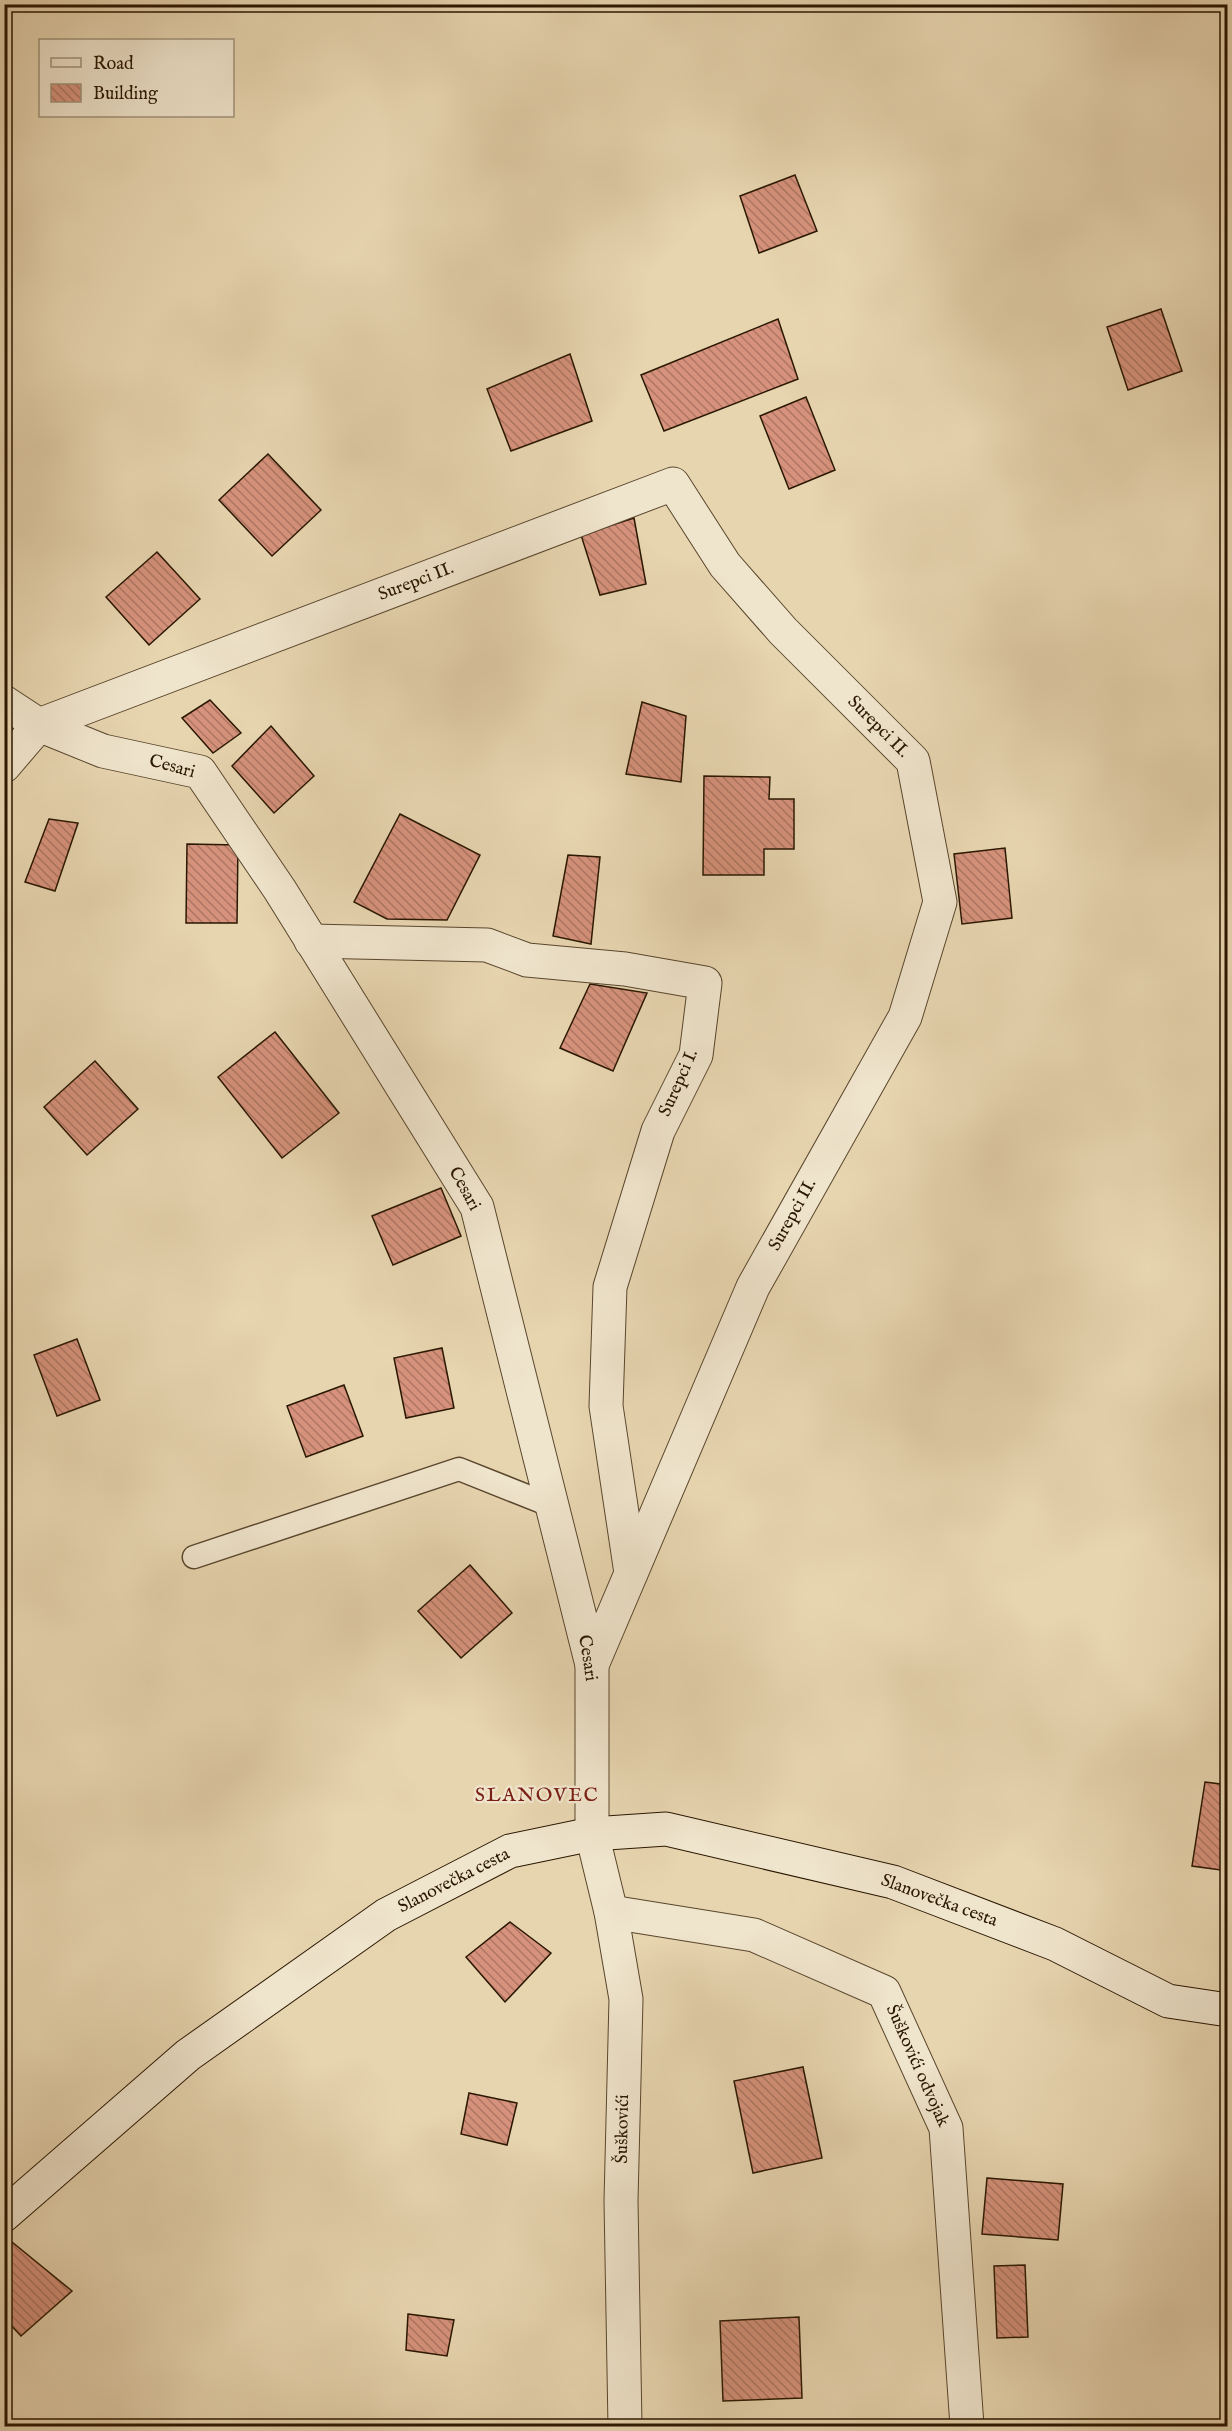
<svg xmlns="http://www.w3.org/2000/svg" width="1232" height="2431" font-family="'IM FELL English',serif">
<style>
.building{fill:url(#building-back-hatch);stroke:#2a1700;stroke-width:1.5}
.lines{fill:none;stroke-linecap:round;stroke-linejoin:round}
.lane-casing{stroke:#59462c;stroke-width:25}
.street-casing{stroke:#59462c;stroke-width:35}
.secondary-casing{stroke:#2a1700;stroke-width:35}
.lane{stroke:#efe4cc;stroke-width:22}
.street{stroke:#efe4cc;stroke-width:33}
.secondary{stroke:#efe4cc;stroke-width:33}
.labels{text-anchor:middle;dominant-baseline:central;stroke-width:4.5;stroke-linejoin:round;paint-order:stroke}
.street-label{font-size:18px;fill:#2a1700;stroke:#efe4cc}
.neighbourhood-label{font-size:20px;letter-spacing:1.5px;fill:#7a1f14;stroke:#efe4cc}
</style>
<defs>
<pattern id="building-back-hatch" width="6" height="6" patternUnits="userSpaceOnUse" patternTransform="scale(1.5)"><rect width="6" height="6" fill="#d6927c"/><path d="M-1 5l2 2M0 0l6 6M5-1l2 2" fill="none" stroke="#ae7663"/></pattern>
</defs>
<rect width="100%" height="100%" fill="#e7d5b0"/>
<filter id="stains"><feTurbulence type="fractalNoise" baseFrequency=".00333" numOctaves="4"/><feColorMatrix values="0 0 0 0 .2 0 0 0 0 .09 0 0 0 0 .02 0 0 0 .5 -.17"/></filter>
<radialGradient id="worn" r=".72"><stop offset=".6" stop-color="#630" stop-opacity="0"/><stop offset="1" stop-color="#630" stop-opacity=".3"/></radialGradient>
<g class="building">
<polygon points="795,175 817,231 759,253 740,196"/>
<polygon points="1161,309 1182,371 1128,390 1107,327"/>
<polygon points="778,319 798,379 664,431 641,375"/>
<polygon points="570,354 592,421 511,451 487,389"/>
<polygon points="806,397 835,470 789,489 760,416"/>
<polygon points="268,454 321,510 272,556 219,500"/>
<polygon points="634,518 646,584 600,595 581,535"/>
<polygon points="157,552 200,599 149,645 106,597"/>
<polygon points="210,700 241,733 213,753 182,718"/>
<polygon points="642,702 686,716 681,782 626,774"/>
<polygon points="271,726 314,776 274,813 232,766"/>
<polygon points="704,776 770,777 769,799 794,799 794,849 764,849 764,875 703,875"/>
<polygon points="400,814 480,855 447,920 387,919 354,902"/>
<polygon points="49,819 78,823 55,891 25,882"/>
<polygon points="187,844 238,845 237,923 186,923"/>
<polygon points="1005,848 1012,918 962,924 954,854"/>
<polygon points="568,855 600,857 591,944 553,936"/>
<polygon points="590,984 647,993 613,1071 560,1048"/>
<polygon points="275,1032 339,1113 282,1158 218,1077"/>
<polygon points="95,1061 138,1109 87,1155 44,1107"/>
<polygon points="441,1188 461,1236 393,1265 372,1216"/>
<polygon points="77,1339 100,1400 57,1416 34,1355"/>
<polygon points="442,1348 454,1408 406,1418 394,1358"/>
<polygon points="344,1385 363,1436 306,1457 287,1406"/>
<polygon points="470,1565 512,1613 461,1658 418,1611"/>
<polygon points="1205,1782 1228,1785 1228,1871 1192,1866"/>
<polygon points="510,1922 551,1953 505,2002 466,1957"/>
<polygon points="803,2067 822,2158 753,2173 734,2081"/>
<polygon points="469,2093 517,2103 507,2145 461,2134"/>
<polygon points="987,2178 1063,2184 1058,2240 982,2234"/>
<polygon points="12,2242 72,2291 21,2336 4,2318 4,2253"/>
<polygon points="1025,2265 1028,2337 997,2338 994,2266"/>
<polygon points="408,2314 454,2320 447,2356 406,2350"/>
<polygon points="799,2317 802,2398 723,2401 720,2321"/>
</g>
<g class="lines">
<defs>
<polyline id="lane" points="194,1557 459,1469 552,1506"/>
<g id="street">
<polyline points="4,702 39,725 103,751 200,772 280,890 477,1207 592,1665 592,1834 611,1912 626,1999 621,2201 625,2426"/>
<polyline points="4,766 39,725 673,484 725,565 783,631 913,761 940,902 905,1017 753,1287 592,1665"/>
<polyline points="311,941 487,945 527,960 625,969 705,983 696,1055 658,1131 610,1287 606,1406 631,1573"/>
<polyline points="611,1912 754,1935 884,1992 946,2128 967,2426"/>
</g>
<polyline id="secondary" points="4,2215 188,2055 386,1915 510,1851 592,1834 666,1829 893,1882 1055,1944 1168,2001 1228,2010"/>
</defs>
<use href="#lane" class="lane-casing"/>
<use href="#street" class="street-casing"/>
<use href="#secondary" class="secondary-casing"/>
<use href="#lane" class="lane"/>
<use href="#street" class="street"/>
<use href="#secondary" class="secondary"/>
</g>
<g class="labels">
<g class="street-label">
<text transform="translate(416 582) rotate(-21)">Surepci II.</text>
<text transform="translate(878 727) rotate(45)">Surepci II.</text>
<text transform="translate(172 767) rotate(15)">Cesari</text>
<text transform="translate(679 1083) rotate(-66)">Surepci I.</text>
<text transform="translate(464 1189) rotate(61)">Cesari</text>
<text transform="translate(793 1215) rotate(-61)">Surepci II.</text>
<text transform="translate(587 1658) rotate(81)">Cesari</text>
<text transform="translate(454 1881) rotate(-27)">Slanovečka cesta</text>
<text transform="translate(939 1901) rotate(20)">Slanovečka cesta</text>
<text transform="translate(917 2066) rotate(66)">Šuškovići odvojak</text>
<text transform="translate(623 2129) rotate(-89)">Šuškovići</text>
</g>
<g class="neighbourhood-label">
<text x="537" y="1795">SLANOVEC</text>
</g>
</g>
<rect width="1232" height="2431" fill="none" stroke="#e7d5b0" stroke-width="24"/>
<rect x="6" y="6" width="1220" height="2419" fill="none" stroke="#2a1700" stroke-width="3"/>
<rect x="12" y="12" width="1208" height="2407" fill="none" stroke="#2a1700" stroke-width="1.5"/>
<rect x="39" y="39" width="195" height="78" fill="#efe4cc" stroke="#a0927a" stroke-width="1.5"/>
<rect x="51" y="58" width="30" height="9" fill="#efe4cc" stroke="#a0927a" stroke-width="1.5"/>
<text x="93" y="69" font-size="18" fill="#2a1700">Road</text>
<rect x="51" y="84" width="30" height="18" fill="url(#building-back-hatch)" stroke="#a0927a" stroke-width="1.5"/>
<text x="93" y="99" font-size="18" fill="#2a1700">Building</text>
<rect width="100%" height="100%" filter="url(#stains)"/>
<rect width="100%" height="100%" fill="url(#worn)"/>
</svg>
